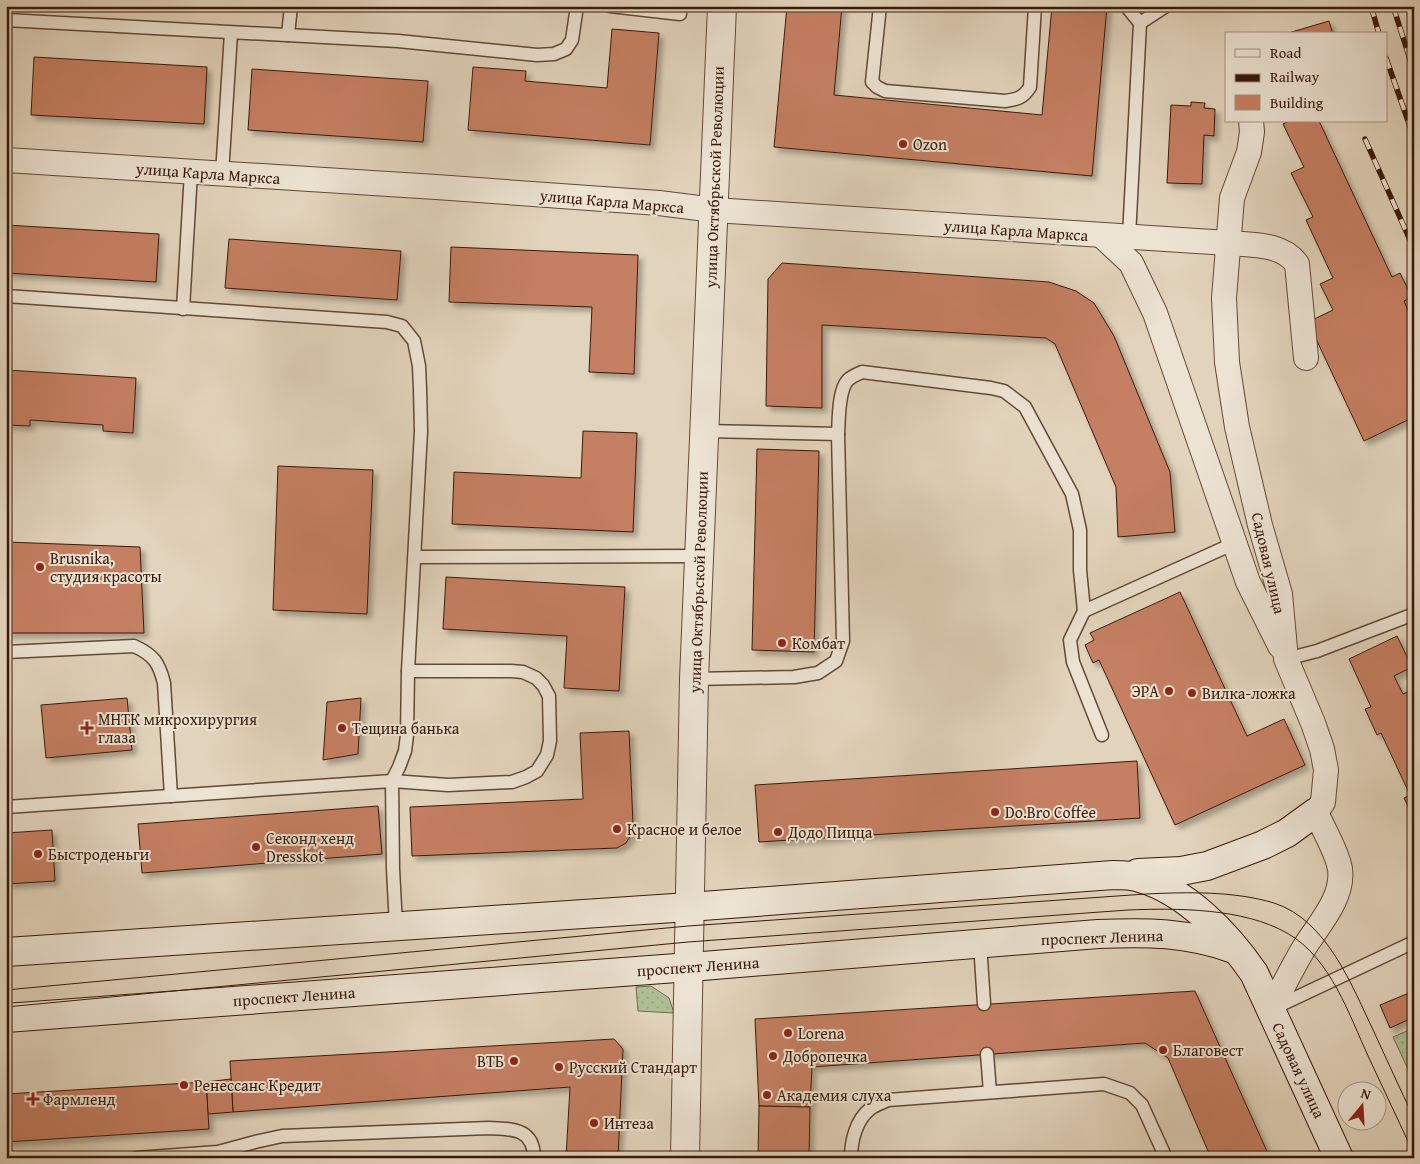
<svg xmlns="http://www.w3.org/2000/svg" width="1420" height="1164" font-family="'Gentium Book Plus',serif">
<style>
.grass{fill:url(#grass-dots);stroke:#746c4e}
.building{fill:#c57f62;stroke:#3a1909;filter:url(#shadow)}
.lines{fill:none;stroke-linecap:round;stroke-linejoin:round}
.service-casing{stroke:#644836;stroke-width:15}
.minor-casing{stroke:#644836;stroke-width:26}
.tertiary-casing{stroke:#644836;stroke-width:30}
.secondary-casing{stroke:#3a1909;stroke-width:30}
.service{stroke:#ece3d3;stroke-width:12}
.minor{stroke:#ece3d3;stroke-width:24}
.tertiary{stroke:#ece3d3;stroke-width:28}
.secondary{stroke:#ece3d3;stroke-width:28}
.tram{stroke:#3a1909;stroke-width:1}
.rail-casing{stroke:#3a1909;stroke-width:5.5}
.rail{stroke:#ece3d3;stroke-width:4;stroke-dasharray:11;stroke-linecap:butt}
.poi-dot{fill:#8f2418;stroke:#ece3d3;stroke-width:2}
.labels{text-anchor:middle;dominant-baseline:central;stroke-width:4;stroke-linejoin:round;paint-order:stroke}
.poi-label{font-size:16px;fill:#3a1909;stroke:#ece3d3;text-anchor:start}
.street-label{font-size:16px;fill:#3a1909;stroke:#ece3d3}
</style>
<defs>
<pattern id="grass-dots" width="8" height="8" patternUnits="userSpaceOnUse" patternTransform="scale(1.25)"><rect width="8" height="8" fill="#aebe94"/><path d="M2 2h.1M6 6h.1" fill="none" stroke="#96a37e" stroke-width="1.8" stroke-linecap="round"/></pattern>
<filter id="shadow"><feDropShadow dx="4.5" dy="4.5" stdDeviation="2.5" flood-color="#0004"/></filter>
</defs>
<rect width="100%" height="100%" fill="#e2d4bc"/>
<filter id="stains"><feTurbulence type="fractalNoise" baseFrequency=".004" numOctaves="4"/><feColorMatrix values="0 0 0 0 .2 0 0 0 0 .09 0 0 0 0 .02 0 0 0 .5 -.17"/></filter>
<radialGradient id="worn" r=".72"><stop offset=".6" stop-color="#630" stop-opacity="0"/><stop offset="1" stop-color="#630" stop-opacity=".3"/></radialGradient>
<g class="grass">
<polygon points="651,986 669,998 674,1013 638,1011 636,987"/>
<polygon points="1414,1028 1414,1082 1393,1037"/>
</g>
<g class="building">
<polygon points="787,6 842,6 834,95 1042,115 1052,6 1107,6 1092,176 774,147"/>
<polygon points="1329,21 1333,34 1285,34"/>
<polygon points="612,29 659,33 650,145 468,130 473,67 526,71 525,81 607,88"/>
<polygon points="34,57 207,67 204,124 31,115"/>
<polygon points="252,69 428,81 423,142 248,130"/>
<polygon points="1191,102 1205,103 1204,108 1215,109 1214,136 1204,135 1202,184 1167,183 1171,105 1191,106"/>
<polygon points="1289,121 1319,121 1392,277 1400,273 1412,297 1404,301 1412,320 1414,319 1414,417 1364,441 1308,322 1333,310 1320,284 1333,278 1306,220 1313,217 1291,173 1304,167 1283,124"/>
<polygon points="6,225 159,234 156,282 6,273"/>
<polygon points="229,239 401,251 397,300 225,288"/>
<polygon points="451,247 638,255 634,374 589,372 592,307 449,302"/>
<polygon points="782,263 1049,282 1076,291 1094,303 1114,336 1170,472 1175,532 1118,537 1116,487 1055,344 1046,338 822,325 822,408 766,406 768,279"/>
<polygon points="6,370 136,378 133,433 103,431 103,425 30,420 30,426 6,425"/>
<polygon points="583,431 637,433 633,532 452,524 454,472 581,478"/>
<polygon points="757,449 819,451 814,652 752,650"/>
<polygon points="278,466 373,470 367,614 273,610"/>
<polygon points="6,542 140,547 144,633 6,633"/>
<polygon points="446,577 625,587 619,691 564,688 567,636 443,629"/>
<polygon points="1180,592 1247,736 1284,719 1305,765 1175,825 1099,660 1093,663 1085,645 1094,640 1090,633"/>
<polygon points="1397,636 1412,667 1394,676 1403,694 1414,689 1414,819 1404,798 1410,795 1381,733 1377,735 1365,709 1371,707 1349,659"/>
<polygon points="127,698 132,750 46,758 41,705"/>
<polygon points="361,698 358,754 323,760 327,702"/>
<polygon points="629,731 633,824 631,835 626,843 617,848 412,856 410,807 583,799 580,733"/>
<polygon points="1137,761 1140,818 759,842 755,785"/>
<polygon points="378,806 382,854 142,873 138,824"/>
<polygon points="52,830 55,881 6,884 6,833"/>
<polygon points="1195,991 1270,1158 1211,1158 1168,1058 1145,1043 812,1067 810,1107 759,1106 755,1019"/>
<polygon points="1409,993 1414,1005 1414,1017 1390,1028 1380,1005"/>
<polygon points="614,1039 623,1049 618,1158 566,1158 570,1087 233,1112 230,1061"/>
<polygon points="231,1079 233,1112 208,1114 206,1082"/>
<polygon points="206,1082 209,1129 6,1142 6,1094"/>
<polygon points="759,1106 810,1107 809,1158 758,1158"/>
</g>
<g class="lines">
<defs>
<g id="service">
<polyline points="610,6 680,14"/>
<path d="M880,6L872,82L877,87L885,91L1005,101C1018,99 1023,98 1030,87L1035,6"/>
<polyline points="1126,6 1140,23 1166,6"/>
<polyline points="6,20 398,41 537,55 554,54 566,49 572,40 577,6"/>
<polyline points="288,35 291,6"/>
<polyline points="222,174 231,33"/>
<polyline points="1129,237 1140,23"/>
<polyline points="6,296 387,322 402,326 414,341 419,366 420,389 421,431 408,671 407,735 405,751 399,767 392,781 393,869 396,926"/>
<polyline points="183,309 191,172"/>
<polyline points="704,431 838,434"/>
<polyline points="415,557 699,556"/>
<polyline points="1084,611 1070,640 1073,662 1102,735"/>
<path d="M6,652L134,646C154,655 159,663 164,683L171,796"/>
<polyline points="1286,659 1317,651 1414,614"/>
<path d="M694,679L794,677L818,673L836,661L843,641L838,434C839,420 838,390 848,380C852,376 858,374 862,372L991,388L1004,391L1025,407L1072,494L1080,530V570L1084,611L1235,543"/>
<polyline points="6,807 392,781 448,785 512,782 526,777 537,771 547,755 550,741 549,696 543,685 536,678 523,672 511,671 408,671"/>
<polyline points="980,943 984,1004"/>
<polyline points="1274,1008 1414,942"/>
<polyline points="987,1054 990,1092"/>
<path d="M136,1158L218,1152L255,1142L282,1136L489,1128C512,1129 534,1128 534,1158"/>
<path d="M851,1158C851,1141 856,1120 870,1109C875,1105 882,1103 888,1100L1104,1084L1130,1093L1142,1105L1166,1158"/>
</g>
<g id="minor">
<path d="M1251,121L1252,132L1249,152L1232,198L1224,298L1227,362L1237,427L1260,525L1280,594L1286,659L1313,723L1322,749L1326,770L1323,802L1316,812C1323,829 1337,851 1340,869C1344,898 1318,925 1304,948C1292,968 1282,989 1271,1009"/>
<path d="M6,160L436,187L659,203L714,210L1228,243C1251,245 1282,243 1297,264L1306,358"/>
<polyline points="1101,235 1131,263 1155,313 1248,582 1280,646"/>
</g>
<polyline id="tertiary" points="685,1158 694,679 722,6"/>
<g id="secondary">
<polyline points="1138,873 1181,871 1207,866 1263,845 1287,833 1316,812"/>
<path d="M6,952L689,907L1113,875C1122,875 1132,875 1140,878C1186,891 1227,934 1254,973L1339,1158"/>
<path d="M6,1018L690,967L1098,934C1148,932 1186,932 1234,949"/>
</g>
</defs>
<use href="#service" class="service-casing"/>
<use href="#minor" class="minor-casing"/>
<use href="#tertiary" class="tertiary-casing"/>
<use href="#secondary" class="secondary-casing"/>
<use href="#service" class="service"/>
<use href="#minor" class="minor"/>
<use href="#tertiary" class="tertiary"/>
<use href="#secondary" class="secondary"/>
<g class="tram">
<path d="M6,990L688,926L1146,894C1188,892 1234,891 1274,903C1327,920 1352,986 1374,1032C1387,1060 1400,1089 1414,1118"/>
<path d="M6,1007L688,942L1128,910C1177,908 1243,908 1287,933C1331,958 1349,1015 1369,1058C1384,1090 1399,1122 1414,1154"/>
</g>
<defs>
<g id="rail">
<polyline points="1371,6 1379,34"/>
<polyline points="1393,6 1414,72"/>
<polyline points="1386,58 1414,138"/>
<polyline points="1365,139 1414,249"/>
</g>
</defs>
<use href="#rail" class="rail-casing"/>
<use href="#rail" class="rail"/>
</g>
<g class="poi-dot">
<circle cx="903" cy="144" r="5"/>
<circle cx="40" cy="567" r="5"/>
<circle cx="782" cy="643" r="5"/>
<circle cx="1169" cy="691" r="5"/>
<circle cx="1192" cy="693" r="5"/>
<path d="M84.5 720.5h5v5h5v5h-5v5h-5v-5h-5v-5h5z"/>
<circle cx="342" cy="728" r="5"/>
<circle cx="995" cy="812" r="5"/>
<circle cx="617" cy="829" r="5"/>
<circle cx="778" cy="832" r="5"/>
<circle cx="256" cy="847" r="5"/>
<circle cx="38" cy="854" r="5"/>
<circle cx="788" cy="1033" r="5"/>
<circle cx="1163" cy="1050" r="5"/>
<circle cx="773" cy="1056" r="5"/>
<circle cx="514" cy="1061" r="5"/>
<circle cx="559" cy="1067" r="5"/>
<circle cx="184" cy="1085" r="5"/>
<circle cx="767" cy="1095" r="5"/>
<path d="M30.5 1091.5h5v5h5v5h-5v5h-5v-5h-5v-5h5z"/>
<circle cx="594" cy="1123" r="5"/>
</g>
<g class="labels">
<g class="poi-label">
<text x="913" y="144">Ozon</text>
<text x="50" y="558">Brusnika,<tspan x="50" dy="18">студия красоты</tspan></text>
<text x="792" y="643">Комбат</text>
<text x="1159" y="691" text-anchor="end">ЭРА</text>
<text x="1202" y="693">Вилка-ложка</text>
<text x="98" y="719">МНТК микрохирургия<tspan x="98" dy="18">глаза</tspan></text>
<text x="352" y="728">Тещина банька</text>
<text x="1005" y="812">Do.Bro Coffee</text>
<text x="627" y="829">Красное и белое</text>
<text x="788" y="832">Додо Пицца</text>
<text x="266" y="838">Секонд хенд<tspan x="266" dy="18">Dresskot</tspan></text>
<text x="48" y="854">Быстроденьги</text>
<text x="798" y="1033">Lorena</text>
<text x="1173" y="1050">Благовест</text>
<text x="783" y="1056">Добропечка</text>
<text x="504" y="1061" text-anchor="end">ВТБ</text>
<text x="569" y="1067">Русский Стандарт</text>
<text x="194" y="1085">Ренессанс Кредит</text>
<text x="777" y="1095">Академия слуха</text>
<text x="43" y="1099">Фармленд</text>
<text x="604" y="1123">Интеза</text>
</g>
<g class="street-label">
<text transform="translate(208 173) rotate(4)">улица Карла Маркса</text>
<text transform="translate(714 177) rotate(-88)">улица Октябрьской Революции</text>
<text transform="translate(612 201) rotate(5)">улица Карла Маркса</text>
<text transform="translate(1016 230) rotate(4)">улица Карла Маркса</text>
<text transform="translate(1269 563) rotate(77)">Садовая улица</text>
<text transform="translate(698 582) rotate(-88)">улица Октябрьской Революции</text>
<text transform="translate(1102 937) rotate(-2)">проспект Ленина</text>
<text transform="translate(698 966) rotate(-4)">проспект Ленина</text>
<text transform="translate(294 996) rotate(-4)">проспект Ленина</text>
<text transform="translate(1299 1070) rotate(65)">Садовая улица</text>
</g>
</g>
<rect width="1420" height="1164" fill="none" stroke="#e2d4bc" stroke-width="25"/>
<rect x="8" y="8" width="1405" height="1149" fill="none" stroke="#3a1909" stroke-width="2.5"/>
<rect x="12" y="12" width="1395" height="1139" fill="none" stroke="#3a1909"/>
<rect x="1225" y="32" width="162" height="90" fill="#ece3d3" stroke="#a59282"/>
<rect x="1235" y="49" width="25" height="8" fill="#ece3d3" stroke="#a59282"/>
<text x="1270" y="58" font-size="15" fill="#3a1909">Road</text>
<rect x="1235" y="74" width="25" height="8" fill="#3a1909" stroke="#a59282"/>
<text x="1270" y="82" font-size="15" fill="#3a1909">Railway</text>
<rect x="1235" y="95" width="25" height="15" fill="#c57f62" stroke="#a59282"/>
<text x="1270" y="108" font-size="15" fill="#3a1909">Building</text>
<g transform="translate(1362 1106) rotate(18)"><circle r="24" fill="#ece3d3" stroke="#a59282"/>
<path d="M0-4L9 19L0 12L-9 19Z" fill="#8f2418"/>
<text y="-8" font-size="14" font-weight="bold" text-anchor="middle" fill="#3a1909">N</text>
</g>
<rect width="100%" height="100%" filter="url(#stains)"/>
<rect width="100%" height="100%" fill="url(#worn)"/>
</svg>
